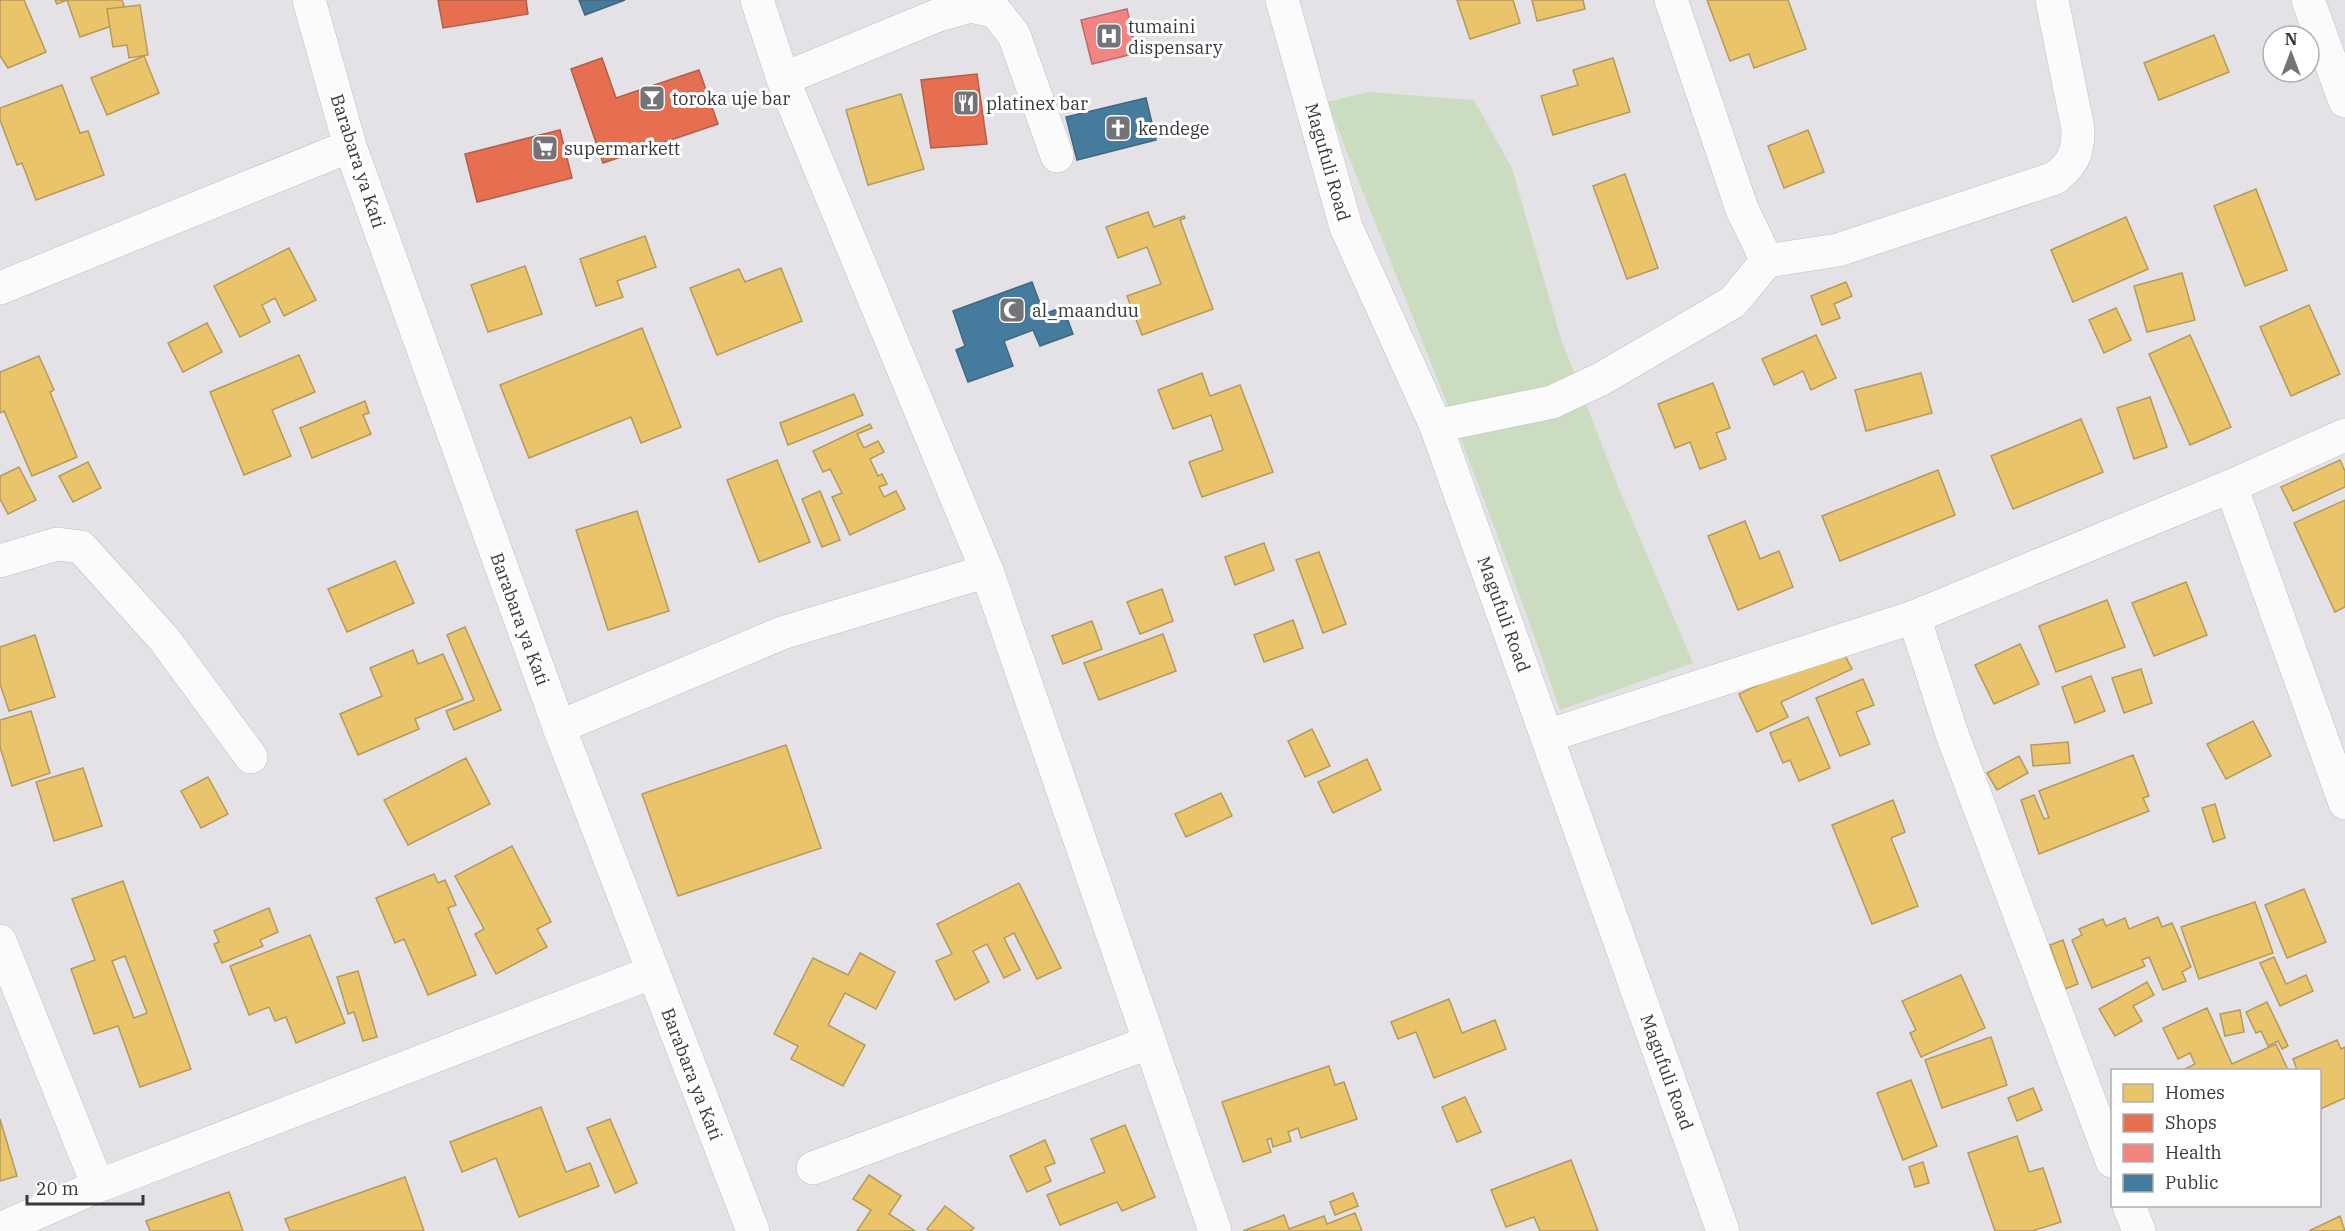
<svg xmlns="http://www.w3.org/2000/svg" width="2345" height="1231" font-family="'IBM Plex Serif',serif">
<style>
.green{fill:#ccdcc0}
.homes{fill:#e9c46a;stroke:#b49a5c;stroke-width:1.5;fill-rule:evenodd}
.shops{fill:#e76f51;stroke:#b25e4a;stroke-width:1.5}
.health{fill:#f28482;stroke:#ba6d6c;stroke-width:1.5}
.public{fill:#457b9d;stroke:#41677f;stroke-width:1.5}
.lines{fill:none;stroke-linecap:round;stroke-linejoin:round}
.minor-casing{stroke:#bfbec2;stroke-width:34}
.minor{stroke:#fbfbfb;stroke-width:33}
.labels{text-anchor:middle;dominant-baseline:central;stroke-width:6;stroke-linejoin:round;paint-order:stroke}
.poi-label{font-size:18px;fill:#38373a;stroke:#fff;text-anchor:start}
.street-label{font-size:18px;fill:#38373a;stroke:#fff}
</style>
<rect width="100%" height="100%" fill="#e4e2e7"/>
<path class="green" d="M1369,92L1474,100L1512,168L1561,339L1617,484L1693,663L1560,710C1490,505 1407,303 1327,102Z"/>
<g class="homes">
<polygon points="0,0 24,0 46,52 8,68 0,56"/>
<polygon points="55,0 122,0 129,20 80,37 67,0 57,4"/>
<polygon points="1457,0 1513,0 1520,23 1470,39"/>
<polygon points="1532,0 1583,0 1585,9 1537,21"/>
<polygon points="1707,0 1788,0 1806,49 1754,68 1749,54 1730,61"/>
<polygon points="140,5 148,55 129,58 127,45 113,47 107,9"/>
<polygon points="2214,35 2229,72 2159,100 2144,63"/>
<polygon points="144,56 159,93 107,115 91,78"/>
<polygon points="1613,58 1630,112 1553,135 1541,96 1578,85 1573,70"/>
<polygon points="62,85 80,133 88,131 104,175 36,200 22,163 17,165 0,120 0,108"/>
<polygon points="901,94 924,169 868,185 846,110"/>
<polygon points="1808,130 1824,172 1784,188 1768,146"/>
<polygon points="1625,174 1658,268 1627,279 1593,186"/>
<polygon points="2256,189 2287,270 2245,286 2214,206"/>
<polygon points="1148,212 1154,227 1184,216 1185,218 1180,220 1213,309 1142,335 1127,296 1161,284 1147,247 1118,258 1106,227"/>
<polygon points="2126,217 2148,269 2073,302 2051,250"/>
<polygon points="645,236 656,267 617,281 623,297 596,306 580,259"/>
<polygon points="289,248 316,300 284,316 275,298 262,305 270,322 240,337 214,286"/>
<polygon points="525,266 542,314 488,332 471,285"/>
<polygon points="781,268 802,321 717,355 690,288 739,269 745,282"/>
<polygon points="2182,273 2195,320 2147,332 2134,286"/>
<polygon points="1846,282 1852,296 1834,304 1840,318 1822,325 1811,296"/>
<polygon points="2309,305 2340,374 2291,396 2260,327"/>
<polygon points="2116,308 2131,340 2104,353 2089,320"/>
<polygon points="207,323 222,352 183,372 168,343"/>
<polygon points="642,328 681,427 641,443 631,417 529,458 500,385"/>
<polygon points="1816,335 1836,378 1811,390 1803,371 1774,385 1762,359"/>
<polygon points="2190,335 2231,427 2190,445 2149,354"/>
<polygon points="299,355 315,392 272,410 291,456 244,475 210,392"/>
<polygon points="39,356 54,390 50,392 77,457 32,476 4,411 0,413 0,372"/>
<polygon points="1202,373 1210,396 1240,385 1273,472 1202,497 1189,462 1223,450 1211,415 1173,429 1158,390"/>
<polygon points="1921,373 1932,413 1866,431 1855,390"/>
<polygon points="1713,383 1730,428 1716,433 1726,459 1700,469 1690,442 1675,448 1658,404"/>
<polygon points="854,394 863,415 788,445 780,423"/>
<polygon points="2150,397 2167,447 2134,459 2117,408"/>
<polygon points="365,401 369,413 363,415 371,434 312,458 300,428"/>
<polygon points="2081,419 2103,472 2013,509 1991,456"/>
<polygon points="870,424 872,428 857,434 864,448 878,441 884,452 870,459 878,476 882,474 887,484 879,487 884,497 896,491 905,509 850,535 832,497 842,493 830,469 823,472 813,451"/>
<polygon points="777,460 810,542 759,562 727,480"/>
<polygon points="2340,460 2345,471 2345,487 2293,511 2281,487"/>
<polygon points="88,462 101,488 73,502 59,476"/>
<polygon points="19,467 36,500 8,514 0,499 0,476"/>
<polygon points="1938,470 1955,515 1840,561 1822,516"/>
<polygon points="820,491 840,540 822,547 802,499"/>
<polygon points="2345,500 2345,607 2335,612 2294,523"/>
<polygon points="637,511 669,611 608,630 576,530"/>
<polygon points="1745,521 1760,559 1779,551 1793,587 1738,610 1708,536"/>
<polygon points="1264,543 1274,570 1235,585 1225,557"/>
<polygon points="1319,552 1346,624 1323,633 1296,560"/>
<polygon points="395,561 414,603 347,632 328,589"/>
<polygon points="2186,582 2207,635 2154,656 2132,603"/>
<polygon points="1162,589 1173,621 1140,634 1127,602"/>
<polygon points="2107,600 2125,647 2056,672 2039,626"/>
<polygon points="1293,620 1303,648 1264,662 1254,635"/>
<polygon points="1092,621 1102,649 1063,664 1052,636"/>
<polygon points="465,627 501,710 454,730 446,711 474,700 447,635"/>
<polygon points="1163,634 1176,671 1099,700 1084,663"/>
<polygon points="35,635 55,697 9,711 0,684 0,647"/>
<polygon points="2020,644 2039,684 1994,704 1975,665"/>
<polygon points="1840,646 1852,669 1781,702 1788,717 1757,732 1739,694"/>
<polygon points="413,650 418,664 443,654 463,699 415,719 419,729 358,755 340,714 382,696 370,668"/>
<polygon points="2141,669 2152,703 2124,713 2112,678"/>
<polygon points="2091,676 2105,711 2075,723 2062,687"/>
<polygon points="1863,679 1874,705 1856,712 1870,744 1840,756 1816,698"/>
<polygon points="31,711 50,773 12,786 0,747 0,720"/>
<polygon points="1808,717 1830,768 1799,781 1790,760 1783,763 1770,733"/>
<polygon points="2253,721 2271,756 2226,779 2207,744"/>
<polygon points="1312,729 1330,766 1305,777 1288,741"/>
<polygon points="2068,742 2070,763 2033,766 2031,745"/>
<polygon points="786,745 821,848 678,896 642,794"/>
<polygon points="2133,755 2149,796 2143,798 2149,811 2039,854 2021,800 2034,795 2044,819 2049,818 2039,791"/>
<polygon points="2019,756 2028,773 1997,790 1987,773"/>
<polygon points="466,758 490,804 408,845 384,800"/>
<polygon points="1367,759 1381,790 1333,813 1318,782"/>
<polygon points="83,768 102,826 54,841 36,782"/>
<polygon points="208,777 228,814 201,828 181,791"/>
<polygon points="1221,793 1232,816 1186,837 1175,814"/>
<polygon points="1893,800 1905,832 1891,838 1918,906 1872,924 1832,825"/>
<polygon points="2215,804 2225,838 2213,842 2202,808"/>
<polygon points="512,846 551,922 537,929 547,947 496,974 475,934 484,929 455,876"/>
<polygon points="434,874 438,883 445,880 456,905 448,908 476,975 428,995 404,939 395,943 376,898"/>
<path d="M123,881L191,1069L140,1087L118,1026L94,1034L71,969L95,960L72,899ZM125,956L147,1013L134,1018L112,961Z"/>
<polygon points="1019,883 1061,968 1037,979 1014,933 1004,938 1020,970 1004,978 987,944 973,951 989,982 955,1000 936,961 952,954 937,924"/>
<polygon points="2304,889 2326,942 2287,958 2265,905"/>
<polygon points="2255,902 2273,953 2199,979 2181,927"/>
<polygon points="269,908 278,932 260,940 263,946 222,963 214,944 219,942 214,931"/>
<polygon points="2158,917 2162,927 2172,923 2191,967 2182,972 2186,981 2163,990 2149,957 2142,960 2145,966 2092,988 2072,940 2082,935 2079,929 2103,919 2106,926 2125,918 2129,929"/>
<polygon points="310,935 345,1023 296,1043 286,1017 275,1021 269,1007 249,1015 230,966"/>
<polygon points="2063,940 2078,984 2065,989 2050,945"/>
<polygon points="860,953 895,972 876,1009 845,993 828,1025 865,1045 843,1086 791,1059 798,1046 774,1034 813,958 848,975"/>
<polygon points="2274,957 2286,984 2306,975 2313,991 2280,1006 2260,963"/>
<polygon points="358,971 377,1037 363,1041 354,1012 348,1014 337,977"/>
<polygon points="1961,975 1985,1028 1921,1057 1910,1033 1916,1030 1902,1001"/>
<polygon points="2147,982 2154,995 2133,1006 2142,1021 2115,1036 2099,1009"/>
<polygon points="1449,999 1462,1033 1495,1020 1506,1049 1434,1078 1416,1032 1398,1039 1391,1022"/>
<polygon points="2267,1002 2288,1046 2282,1049 2278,1041 2268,1046 2261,1031 2256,1033 2246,1012"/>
<polygon points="2207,1008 2232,1064 2276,1044 2288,1070 2183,1070 2195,1064 2190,1053 2178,1059 2163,1028"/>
<polygon points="2240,1010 2244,1032 2225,1036 2220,1014"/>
<polygon points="1991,1037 2007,1085 1942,1108 1925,1060"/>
<polygon points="2337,1040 2341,1049 2345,1047 2345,1098 2320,1109 2320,1070 2297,1070 2293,1059"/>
<polygon points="1329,1066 1335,1085 1344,1082 1357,1119 1301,1138 1298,1128 1288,1132 1291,1141 1273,1147 1271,1138 1267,1140 1271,1152 1243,1162 1222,1102"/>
<polygon points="1911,1080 1937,1146 1903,1160 1877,1093"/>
<polygon points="2033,1088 2042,1110 2017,1121 2008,1098"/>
<polygon points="1465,1097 1481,1132 1457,1142 1442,1107"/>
<polygon points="541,1107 566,1172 590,1163 599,1186 519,1217 496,1158 462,1172 450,1142"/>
<polygon points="0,1119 17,1176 0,1181"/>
<polygon points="610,1119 637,1183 615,1193 587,1128"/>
<polygon points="1125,1125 1155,1197 1122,1211 1117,1202 1060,1225 1047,1195 1105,1172 1091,1139"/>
<polygon points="2017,1136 2029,1172 2043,1168 2061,1222 2032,1231 1995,1231 1968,1153"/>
<polygon points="1045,1140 1055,1163 1045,1167 1051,1181 1027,1192 1010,1156"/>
<polygon points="1571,1160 1598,1231 1540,1231 1534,1217 1506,1227 1491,1190"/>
<polygon points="1923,1162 1929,1183 1915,1187 1909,1167"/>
<polygon points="869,1175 901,1196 889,1214 915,1231 857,1231 871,1210 853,1199"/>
<polygon points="405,1177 424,1231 290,1231 285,1219"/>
<polygon points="229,1192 243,1231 150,1231 146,1221"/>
<polygon points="1353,1193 1358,1206 1335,1215 1330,1202"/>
<polygon points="945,1206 974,1228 971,1231 930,1231 927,1229"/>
<polygon points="1355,1213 1362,1231 1243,1231 1284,1215 1289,1229 1324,1216 1327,1224"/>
<polygon points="2340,1216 2345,1231 2309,1231"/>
</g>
<g class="shops">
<polygon points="438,0 526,0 528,14 443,28"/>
<polygon points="602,58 616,98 699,70 718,124 603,163 571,69"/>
<polygon points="977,74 987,144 931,148 921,80"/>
<polygon points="560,130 572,178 477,202 465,154"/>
</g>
<polygon class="health" points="1127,9 1137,53 1092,64 1081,20"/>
<g class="public">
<polygon points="579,0 625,0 585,15"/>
<polygon points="1146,98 1156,140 1077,160 1066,117"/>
<polygon points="1032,282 1044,314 1063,307 1073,334 1040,346 1033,330 1004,341 1013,366 968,382 956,350 965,346 953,311"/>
</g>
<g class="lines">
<defs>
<g id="minor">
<polyline points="309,0 350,146 559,727 753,1231"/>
<polyline points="757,0 783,79 987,571 1215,1231"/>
<polyline points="1282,0 1346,227 1436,426 1723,1231"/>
<polyline points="2308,0 2345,101"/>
<polyline points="783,79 936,16 971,6 996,12 1014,35 1057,156"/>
<path d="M1767,261L1838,250L2055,178C2074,163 2078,152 2078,129L2052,0"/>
<polyline points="0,288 350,146"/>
<polyline points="1436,426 1552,402 1601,379 1733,302 1767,261 1742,209 1671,0"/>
<polyline points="2231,486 2345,803"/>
<polyline points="0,561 57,544 81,547 164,639 251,757"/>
<polyline points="1914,617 1952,734 2112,1161"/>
<polyline points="559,727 782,633 987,571"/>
<polyline points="1547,736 1914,617 2231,486 2345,435"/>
<polyline points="0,941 98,1186"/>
<polyline points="813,1168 1150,1042"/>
<polyline points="2129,1206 2139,1231"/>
<polyline points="0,1229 98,1186 653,972"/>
</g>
</defs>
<use href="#minor" class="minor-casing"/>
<use href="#minor" class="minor"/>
</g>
<defs>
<symbol id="hospital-square" viewBox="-11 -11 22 22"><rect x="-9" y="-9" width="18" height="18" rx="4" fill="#747377" stroke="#fff"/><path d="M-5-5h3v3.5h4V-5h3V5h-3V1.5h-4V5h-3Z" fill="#fff"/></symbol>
<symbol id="bar-square" viewBox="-11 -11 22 22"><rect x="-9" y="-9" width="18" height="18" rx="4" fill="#747377" stroke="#fff"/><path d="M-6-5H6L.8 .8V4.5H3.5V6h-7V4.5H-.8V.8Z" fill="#fff"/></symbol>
<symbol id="restaurant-square" viewBox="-11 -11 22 22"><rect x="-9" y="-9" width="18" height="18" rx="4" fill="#747377" stroke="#fff"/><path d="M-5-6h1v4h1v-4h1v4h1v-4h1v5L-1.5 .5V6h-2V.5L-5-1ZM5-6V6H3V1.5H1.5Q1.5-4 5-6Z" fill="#fff"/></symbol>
<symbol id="church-square" viewBox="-11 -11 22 22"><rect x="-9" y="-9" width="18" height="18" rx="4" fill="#747377" stroke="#fff"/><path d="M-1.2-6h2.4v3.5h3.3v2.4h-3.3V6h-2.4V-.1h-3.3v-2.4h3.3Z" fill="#fff"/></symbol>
<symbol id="supermarket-square" viewBox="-11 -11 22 22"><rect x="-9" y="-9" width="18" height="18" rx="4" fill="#747377" stroke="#fff"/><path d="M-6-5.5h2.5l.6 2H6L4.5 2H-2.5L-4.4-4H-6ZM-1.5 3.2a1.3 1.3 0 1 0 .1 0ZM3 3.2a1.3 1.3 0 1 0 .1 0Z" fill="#fff"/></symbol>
<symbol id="mosque-square" viewBox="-11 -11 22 22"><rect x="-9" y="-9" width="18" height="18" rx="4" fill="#747377" stroke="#fff"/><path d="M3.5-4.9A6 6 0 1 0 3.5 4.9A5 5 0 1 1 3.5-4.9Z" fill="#fff"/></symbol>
</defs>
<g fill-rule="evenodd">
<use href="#hospital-square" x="1094" y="21" width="30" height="30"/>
<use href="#bar-square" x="637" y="83" width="30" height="30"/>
<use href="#restaurant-square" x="951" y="88" width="30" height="30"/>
<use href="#church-square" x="1103" y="113" width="30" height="30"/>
<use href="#supermarket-square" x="530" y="133" width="30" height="30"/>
<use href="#mosque-square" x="997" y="295" width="30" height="30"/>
</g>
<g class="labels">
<g class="poi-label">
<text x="1128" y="26">tumaini<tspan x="1128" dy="21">dispensary</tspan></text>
<text x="672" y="98">toroka uje bar</text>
<text x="986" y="103">platinex bar</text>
<text x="1138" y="128">kendege</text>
<text x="564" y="148">supermarkett</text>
<text x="1032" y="310">al_maanduu</text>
</g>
<g class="street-label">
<text transform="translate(358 161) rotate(72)">Barabara ya Kati</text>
<text transform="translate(1328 162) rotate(74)">Magufuli Road</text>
<text transform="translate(1504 614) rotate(70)">Magufuli Road</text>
<text transform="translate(520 619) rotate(70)">Barabara ya Kati</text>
<text transform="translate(1667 1072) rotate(70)">Magufuli Road</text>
<text transform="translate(692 1074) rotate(69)">Barabara ya Kati</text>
</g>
</g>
<rect x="2111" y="1069" width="210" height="138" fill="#ffffff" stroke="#afafb0" stroke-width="1.5"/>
<rect x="2123" y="1084" width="30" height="18" fill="#e9c46a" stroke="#afafb0" stroke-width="1.5"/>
<text x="2165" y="1099" font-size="18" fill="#38373a">Homes</text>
<rect x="2123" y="1114" width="30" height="18" fill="#e76f51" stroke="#afafb0" stroke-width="1.5"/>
<text x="2165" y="1129" font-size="18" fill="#38373a">Shops</text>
<rect x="2123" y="1144" width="30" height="18" fill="#f28482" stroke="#afafb0" stroke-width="1.5"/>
<text x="2165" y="1159" font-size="18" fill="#38373a">Health</text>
<rect x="2123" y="1174" width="30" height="18" fill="#457b9d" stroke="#afafb0" stroke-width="1.5"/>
<text x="2165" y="1189" font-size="18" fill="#38373a">Public</text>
<g transform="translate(2291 54)"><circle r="28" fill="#ffffff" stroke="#afafb0" stroke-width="1.5"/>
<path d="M0-4.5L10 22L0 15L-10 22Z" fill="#747377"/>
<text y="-9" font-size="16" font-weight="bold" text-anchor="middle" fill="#38373a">N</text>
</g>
<path d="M27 1195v9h116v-9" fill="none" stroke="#38373a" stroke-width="3"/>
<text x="36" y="1195" font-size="18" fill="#38373a" stroke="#ffffff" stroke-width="4.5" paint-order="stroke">20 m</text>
</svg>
